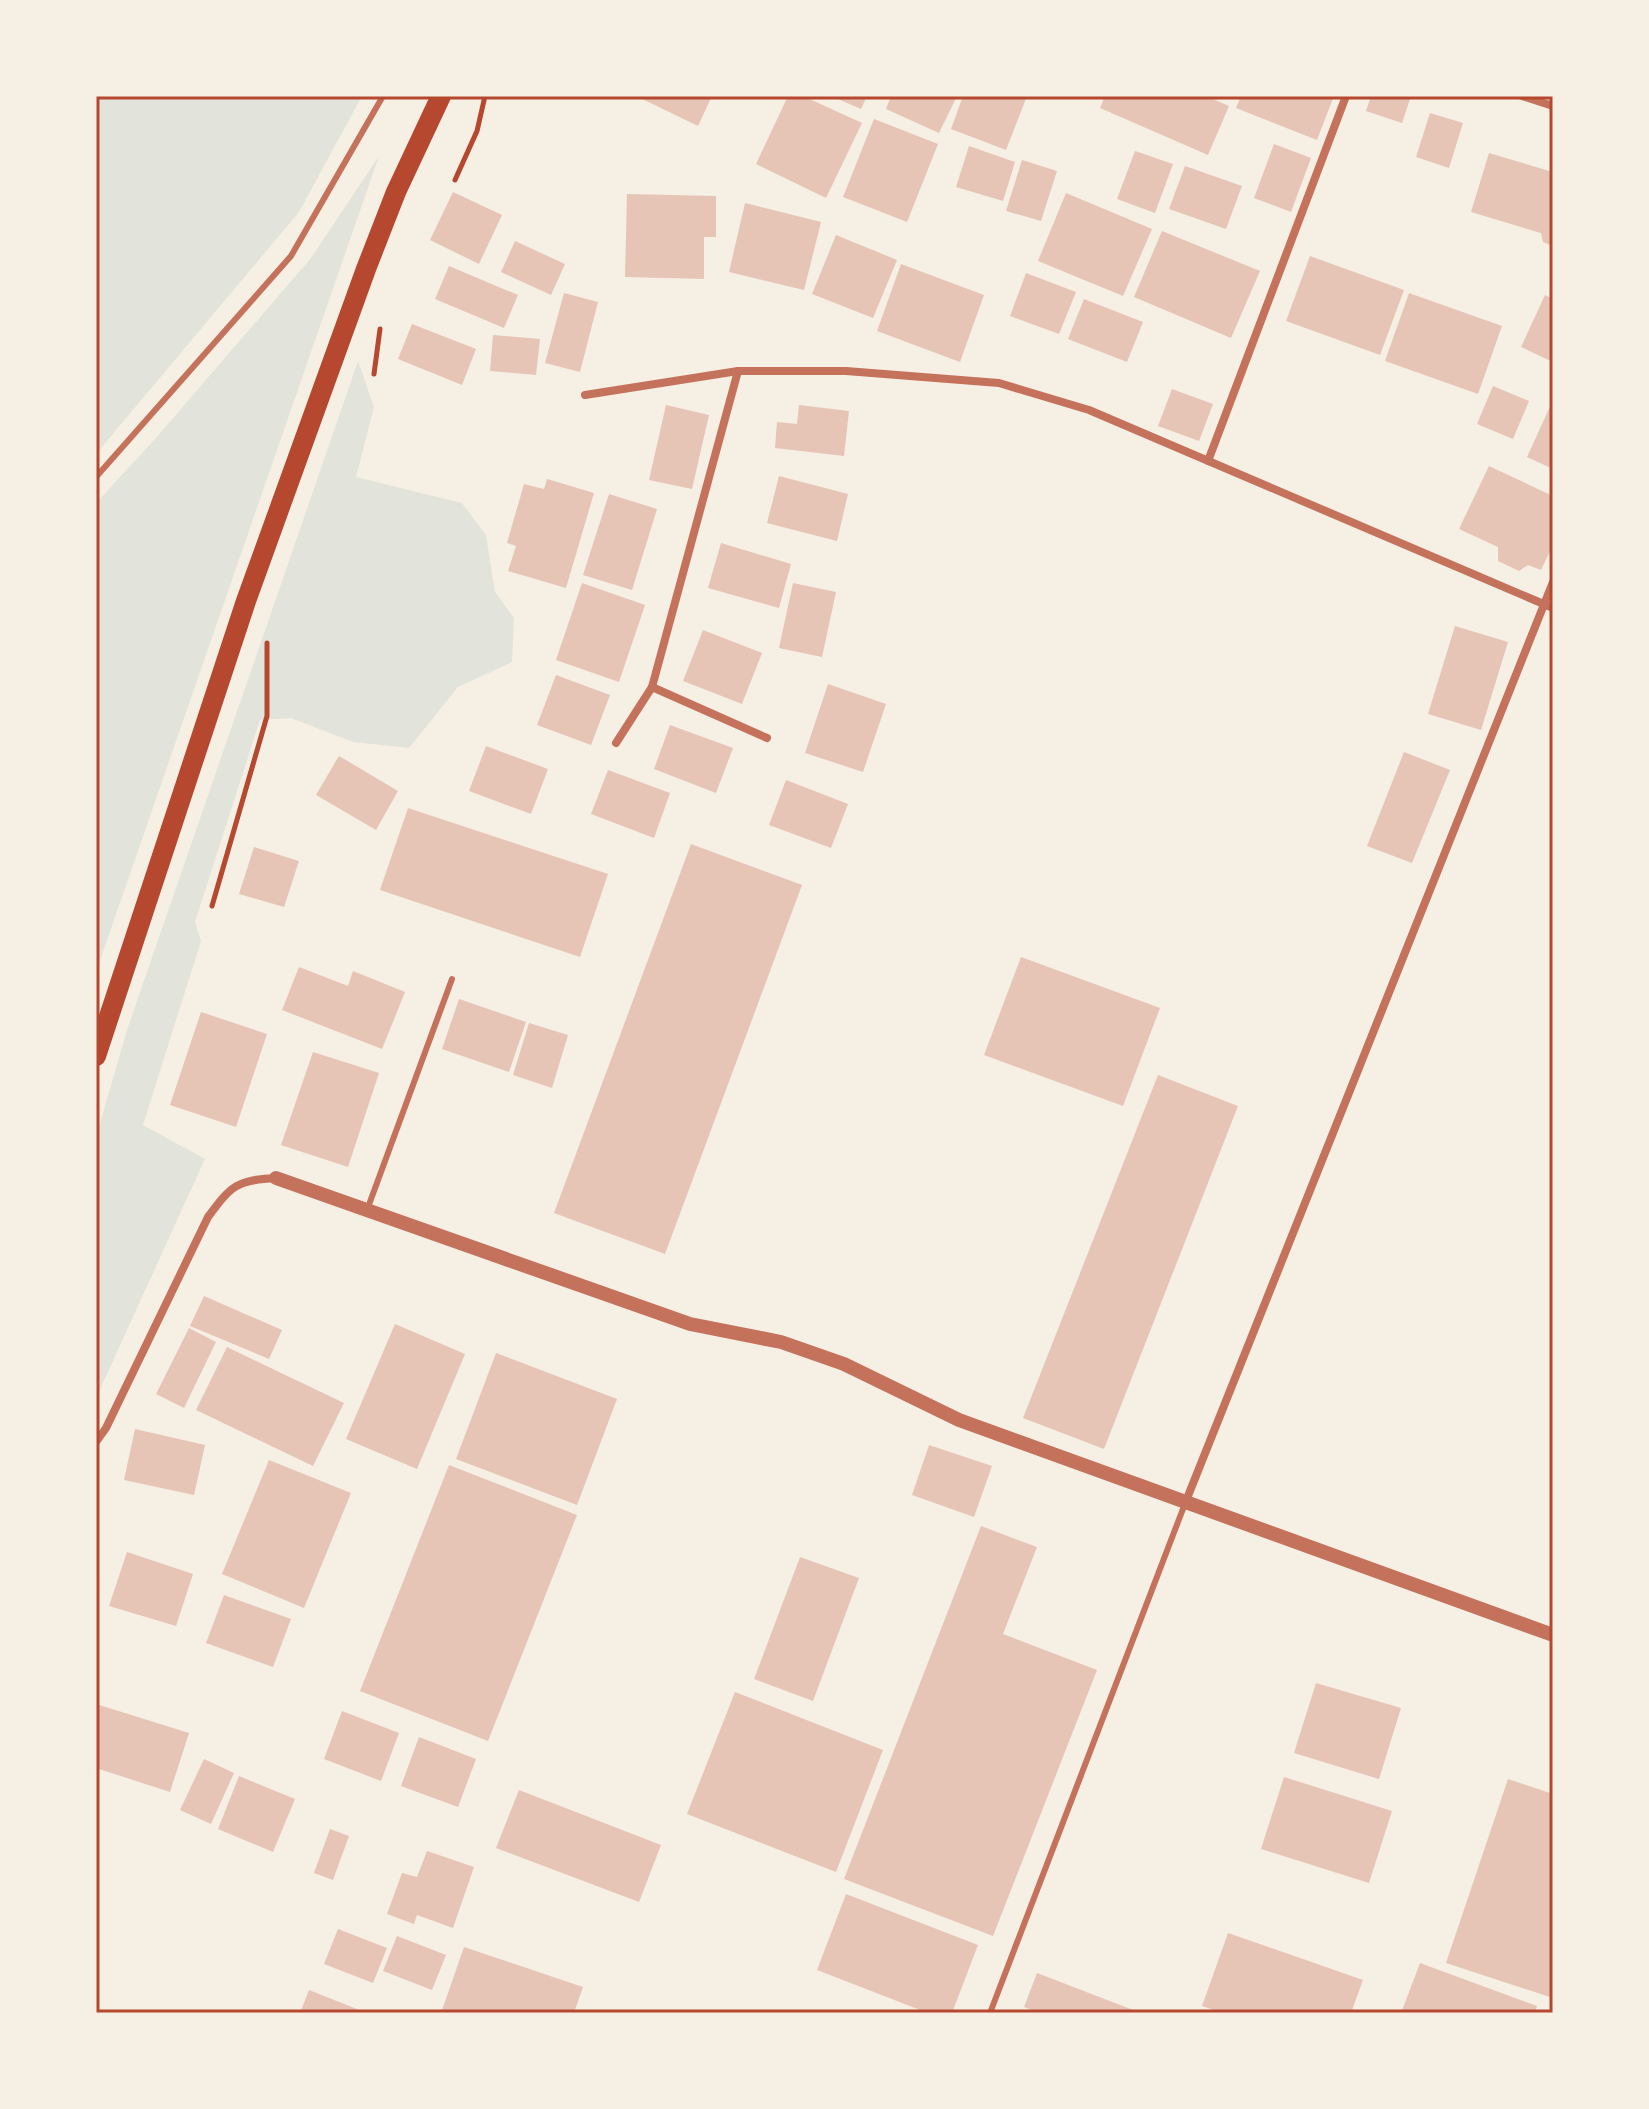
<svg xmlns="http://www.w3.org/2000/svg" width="1649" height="2109" font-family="Cabin,sans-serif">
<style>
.green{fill:#e2e4dc}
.building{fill:#e6c5b7}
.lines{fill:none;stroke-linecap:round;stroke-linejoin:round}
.path{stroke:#b5482f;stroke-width:5}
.service{stroke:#c5725c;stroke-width:6}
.minor{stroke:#c5725c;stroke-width:8}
.tertiary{stroke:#c5725c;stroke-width:14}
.primary{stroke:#b5482f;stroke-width:20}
.neatline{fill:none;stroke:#b5482f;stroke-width:3}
</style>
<rect width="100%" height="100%" fill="#f6efe4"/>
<g class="green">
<polygon points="96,96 362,96 299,212 96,454"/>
<polygon points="379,156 96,972 96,503 155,439 311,258"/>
<polygon points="358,361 374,407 356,477 462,503 486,535 495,592 514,618 512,662 458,687 409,748 353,742 291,718 260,720 195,922 201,941 143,1125 205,1159 96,1398 96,1137 127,1030"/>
</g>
<g class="building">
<polygon points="636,96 712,96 698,126"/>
<polygon points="788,96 803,96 862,123 826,198 756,164"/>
<polygon points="831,96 867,96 861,109"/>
<polygon points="891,96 957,96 939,133 886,109"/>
<polygon points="963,96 1027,96 1006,150 951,129"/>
<polygon points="1105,96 1206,96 1229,106 1208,155 1100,108"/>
<polygon points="1241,96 1334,96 1317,140 1236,108"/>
<polygon points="1371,96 1411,96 1402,123 1366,111"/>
<polygon points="1430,113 1463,123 1449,168 1416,157"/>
<polygon points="874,119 938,144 907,222 843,197"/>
<polygon points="1274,144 1311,158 1291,212 1254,198"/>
<polygon points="969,146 1015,162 1003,201 956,187"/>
<polygon points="1135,151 1173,164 1155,213 1117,199"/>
<polygon points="1489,153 1553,172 1553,246 1543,242 1541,233 1471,212"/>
<polygon points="1022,160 1057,171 1041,221 1006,211"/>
<polygon points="1185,166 1242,186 1226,229 1169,209"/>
<polygon points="453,192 502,215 479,264 430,240"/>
<polygon points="1066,193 1152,229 1123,296 1038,261"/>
<polygon points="627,194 716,196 716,237 704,237 704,279 625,277"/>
<polygon points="745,203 821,222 804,290 729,272"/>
<polygon points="1162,231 1260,271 1231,338 1134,297"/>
<polygon points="836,235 897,260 873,318 812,294"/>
<polygon points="515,241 565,264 551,295 501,272"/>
<polygon points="1310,256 1404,290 1380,355 1286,321"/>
<polygon points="901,264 984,295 960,362 877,331"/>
<polygon points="449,266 518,295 504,328 435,299"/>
<polygon points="1026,273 1076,292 1059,334 1010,316"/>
<polygon points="564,293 598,302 580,372 545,363"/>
<polygon points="1409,293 1502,326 1478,394 1385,361"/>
<polygon points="1545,295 1553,299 1553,362 1521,347"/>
<polygon points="1084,299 1143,322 1127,362 1068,339"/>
<polygon points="412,324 476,349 462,385 398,359"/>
<polygon points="493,335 540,339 536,375 490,371"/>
<polygon points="1493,386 1529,401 1513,439 1477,424"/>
<polygon points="1172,389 1213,404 1199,441 1158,426"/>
<polygon points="1553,400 1553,469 1527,457"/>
<polygon points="666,405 709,415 692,489 649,480"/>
<polygon points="799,405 849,411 844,456 775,448 777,422 797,424"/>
<polygon points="1489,466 1553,496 1553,545 1541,570 1528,565 1519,571 1498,561 1498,547 1459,529"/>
<polygon points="779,476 848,494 837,541 767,523"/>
<polygon points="547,479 594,493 566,588 508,571 516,546 507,543 524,484 544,489"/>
<polygon points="609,494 657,509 632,590 583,575"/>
<polygon points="721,543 791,564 779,608 708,588"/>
<polygon points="582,583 645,605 619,682 556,660"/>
<polygon points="793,583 836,592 822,657 779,648"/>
<polygon points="1455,626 1508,642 1481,730 1428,714"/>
<polygon points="703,630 762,653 742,704 683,681"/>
<polygon points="556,675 610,695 591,745 537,725"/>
<polygon points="828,684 886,704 863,772 805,753"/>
<polygon points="670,725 733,748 716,793 654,769"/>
<polygon points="486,746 548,769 531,814 469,791"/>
<polygon points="1404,752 1450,770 1412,863 1367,846"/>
<polygon points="339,756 398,791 376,830 316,795"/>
<polygon points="608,770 670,793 654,838 591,814"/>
<polygon points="786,780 848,804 831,848 769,825"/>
<polygon points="408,808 608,874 580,957 380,890"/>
<polygon points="691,844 802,885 665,1254 554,1213"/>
<polygon points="254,847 299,861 284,907 239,894"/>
<polygon points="1021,957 1160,1008 1123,1106 984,1055"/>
<polygon points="299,967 348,986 353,971 405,992 382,1049 282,1010"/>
<polygon points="459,999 526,1022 509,1072 442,1049"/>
<polygon points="201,1012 267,1034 236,1127 170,1105"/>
<polygon points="529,1023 568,1035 552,1088 513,1075"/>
<polygon points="313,1052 379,1073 348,1167 281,1145"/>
<polygon points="1158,1075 1238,1106 1104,1449 1023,1418"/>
<polygon points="204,1296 282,1330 269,1359 190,1326"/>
<polygon points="395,1324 465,1354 417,1469 346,1439"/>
<polygon points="189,1328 216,1342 184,1408 156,1394"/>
<polygon points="227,1347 344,1403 313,1466 196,1410"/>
<polygon points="496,1353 617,1399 577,1505 456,1459"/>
<polygon points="135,1429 205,1445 194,1495 124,1480"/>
<polygon points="929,1445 992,1466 974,1517 912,1495"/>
<polygon points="269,1460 351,1493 304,1608 222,1574"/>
<polygon points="449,1465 577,1515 488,1741 360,1691"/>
<polygon points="981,1526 1037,1547 1003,1634 1097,1670 993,1936 844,1879"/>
<polygon points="127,1552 193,1574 176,1626 109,1606"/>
<polygon points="800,1557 859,1578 813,1701 754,1679"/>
<polygon points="224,1595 291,1619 273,1667 206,1643"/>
<polygon points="1316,1683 1401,1708 1379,1779 1294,1753"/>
<polygon points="735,1692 883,1750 836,1872 687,1814"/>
<polygon points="96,1704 189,1733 170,1792 96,1768"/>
<polygon points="342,1711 399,1733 381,1781 324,1759"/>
<polygon points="419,1737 476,1759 458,1807 401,1786"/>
<polygon points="204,1759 234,1773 211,1824 180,1810"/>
<polygon points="239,1776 295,1799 273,1852 218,1829"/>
<polygon points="1284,1777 1392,1811 1369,1883 1261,1849"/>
<polygon points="1508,1779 1553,1794 1553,1998 1446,1963"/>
<polygon points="519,1790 661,1845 639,1902 496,1848"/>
<polygon points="330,1829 349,1836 333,1880 314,1873"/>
<polygon points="427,1851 474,1867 453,1928 417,1915 414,1924 387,1914 402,1873 417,1877"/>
<polygon points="846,1894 978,1945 952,2013 928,2013 817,1970"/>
<polygon points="338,1929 387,1948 373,1983 324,1964"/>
<polygon points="1228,1933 1363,1980 1351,2013 1223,2013 1202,2006"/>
<polygon points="397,1936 446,1955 432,1990 383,1971"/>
<polygon points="464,1947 583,1987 574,2013 441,2013"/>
<polygon points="1420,1963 1537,2006 1535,2013 1401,2013"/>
<polygon points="1037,1973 1141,2013 1039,2013 1024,2007"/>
<polygon points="309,1990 367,2013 300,2013"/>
</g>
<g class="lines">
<g class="path">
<polyline points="455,180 477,131 485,96"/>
<polyline points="374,374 380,329"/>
<polyline points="212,906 267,716 267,643"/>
</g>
<g class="service">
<polyline points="96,477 291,256 383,96"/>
<polyline points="367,1210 452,979"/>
<polyline points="990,2013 1186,1501"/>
</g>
<g class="minor">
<polyline points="1522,96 1553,106"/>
<polyline points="585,395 738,371 846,371 999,383 1089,410 1553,608"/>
<polyline points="1208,461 1346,96"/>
<polyline points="652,687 767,738"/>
<polyline points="616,743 652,687 738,371"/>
<path d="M96,1442L106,1428L208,1217C231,1186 236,1180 276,1178"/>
<polyline points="1186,1501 1553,582"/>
</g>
<polyline class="tertiary" points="276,1178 690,1324 781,1342 844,1364 959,1420 1553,1635"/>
<polyline class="primary" points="96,1056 246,601 366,269 396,192 441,96"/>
</g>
<rect width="1649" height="2109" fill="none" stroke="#f6efe4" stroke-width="196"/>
<rect x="98" y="98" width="1453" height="1913" class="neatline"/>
</svg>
